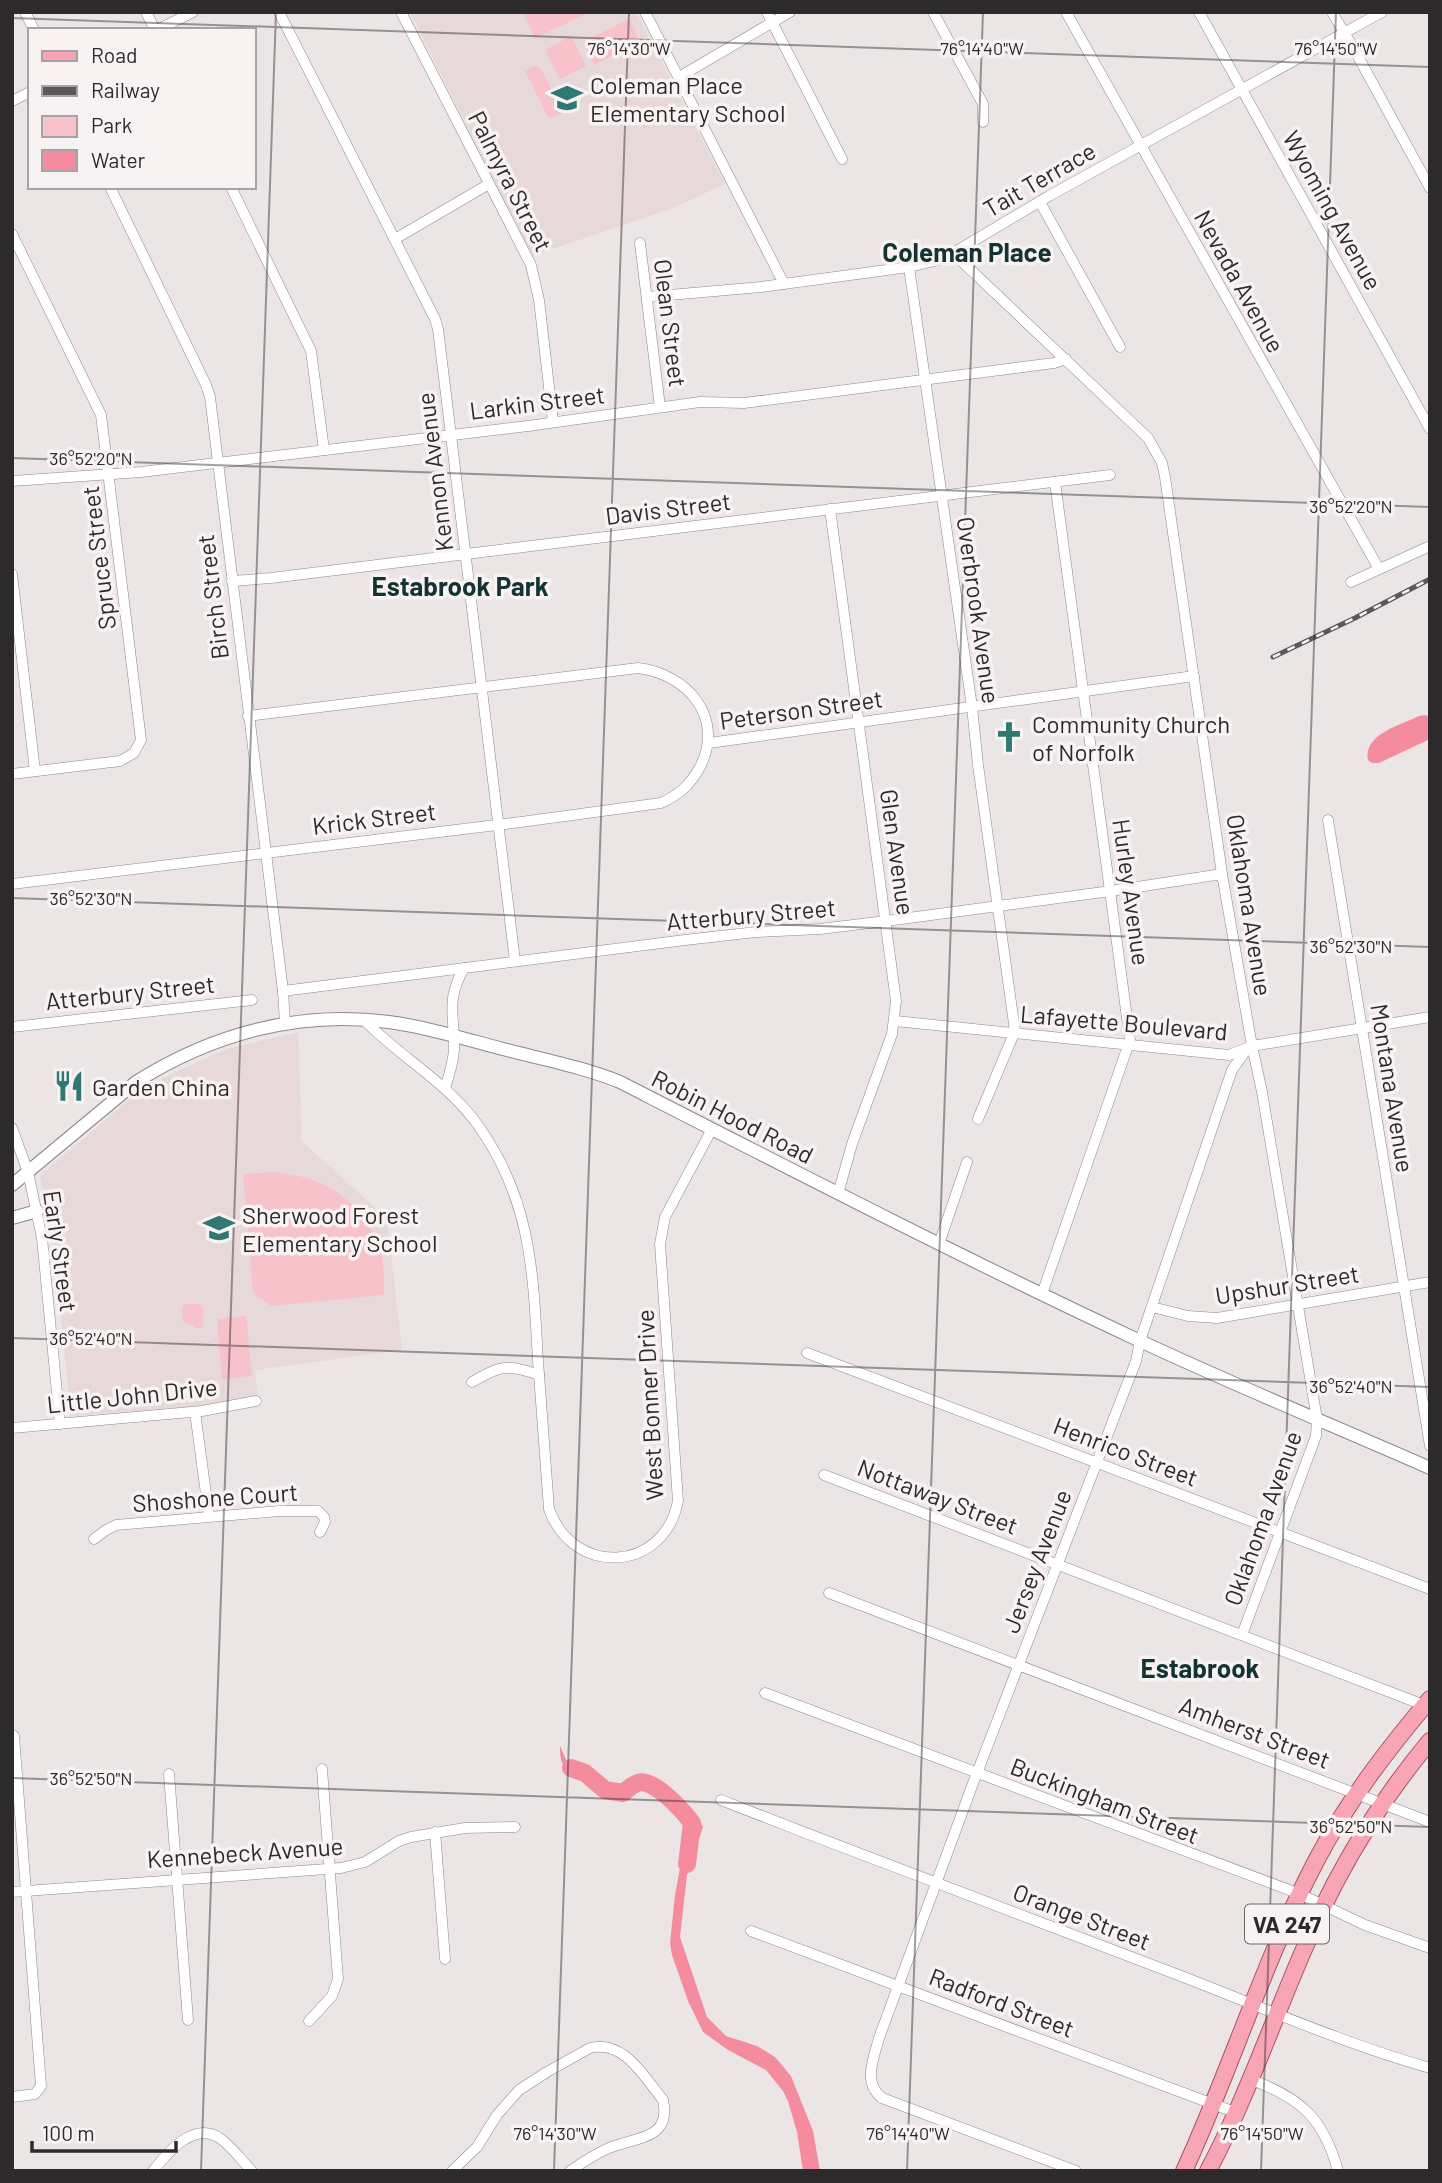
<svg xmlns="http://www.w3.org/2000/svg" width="1442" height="2183" font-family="Barlow,sans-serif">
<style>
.built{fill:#e7d8da}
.green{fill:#f7c2c9}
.water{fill:#f48c9d}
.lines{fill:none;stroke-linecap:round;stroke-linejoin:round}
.river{stroke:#f48c9d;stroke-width:18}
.minor-casing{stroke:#8e8889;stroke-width:11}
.tertiary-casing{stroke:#8e8889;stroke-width:14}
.primary-casing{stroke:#ac5264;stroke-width:18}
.minor{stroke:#fff;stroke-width:10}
.tertiary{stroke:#fff;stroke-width:12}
.primary{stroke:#f7a4b5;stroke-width:16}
.rail-casing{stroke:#5b5859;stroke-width:5}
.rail{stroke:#f9f2f3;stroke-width:2.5;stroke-dasharray:8;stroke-linecap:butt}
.ticks{fill:none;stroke:#2c2a2a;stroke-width:2;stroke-opacity:0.45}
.labels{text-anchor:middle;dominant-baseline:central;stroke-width:7;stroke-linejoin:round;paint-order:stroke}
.shield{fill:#f9f2f3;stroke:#6a6666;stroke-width:2}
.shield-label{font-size:23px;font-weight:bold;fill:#2c2a2a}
.poi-label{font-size:24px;fill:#2c2a2a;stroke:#f9f2f3;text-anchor:start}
.street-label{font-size:24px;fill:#2c2a2a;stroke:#f9f2f3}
.neighbourhood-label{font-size:26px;font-weight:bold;fill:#123432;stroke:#f9f2f3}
.ticks-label{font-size:18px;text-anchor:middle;fill:#2c2a2a;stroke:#f9f2f3;stroke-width:7;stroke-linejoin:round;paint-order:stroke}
</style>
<rect width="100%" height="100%" fill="#ebe5e6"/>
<g class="built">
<polygon points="410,12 636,12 725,184 673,208 532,256"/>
<polygon points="298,1032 302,1141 387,1219 402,1350 255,1370 258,1396 197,1406 71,1416 53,1237 40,1176 129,1100 163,1078 226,1049"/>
</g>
<g class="green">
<polygon points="523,12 590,12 535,38"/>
<polygon points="629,19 640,42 594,65 583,42"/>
<polygon points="571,36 586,66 560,79 545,50"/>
<polygon points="534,66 541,69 563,112 549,119 525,71"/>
<path d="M274,1172C285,1174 296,1175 306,1178C343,1188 374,1220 382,1257C384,1269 384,1283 384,1295L271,1306L253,1292L243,1174Z"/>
<polygon points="185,1304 198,1304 203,1308 203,1324 201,1328 196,1328 193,1325 188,1324 183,1321 182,1308"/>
<polygon points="246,1316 252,1376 222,1379 217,1319"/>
</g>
<g class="water">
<path d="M1425,715L1430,717V739L1379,763H1372L1368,760C1363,734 1401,725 1419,716Z"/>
<path d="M560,1746L568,1764L603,1785L617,1789L635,1777C657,1784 694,1806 703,1827L687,1875L680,1937L707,2017L726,2036L757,2046L775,2057L791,2076L813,2131L820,2171H803L797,2132L788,2101L783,2091L766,2070L728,2050L703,2032L688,2001L672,1955L670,1943L675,1895L680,1868L692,1834L688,1813L639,1784L640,1781L630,1782L619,1795C607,1795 569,1774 563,1764C560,1759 560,1752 560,1746Z"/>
</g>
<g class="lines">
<path class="river" d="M571,1768L585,1773L605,1790L623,1793C627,1790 633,1784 638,1783C653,1777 684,1812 692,1823L687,1864"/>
<defs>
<g id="minor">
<polyline points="25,12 34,30"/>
<polyline points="146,12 155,30"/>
<polyline points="279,12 435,319 438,329 515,961"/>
<polyline points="401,12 531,265 539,300 553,422"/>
<polyline points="645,12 784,284"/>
<polyline points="767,12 842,159"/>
<polyline points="933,12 983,104 983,122"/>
<polyline points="1066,12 1379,569"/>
<polyline points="1199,12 1430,429"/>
<polyline points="1332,12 1355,51 1430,188"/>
<polyline points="157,30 193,12"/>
<polyline points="679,77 790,12"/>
<polyline points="12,101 30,92"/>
<polyline points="110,187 206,385 210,397 283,991 285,1023"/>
<polyline points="231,187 311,351 324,450"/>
<polyline points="1040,202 1120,347"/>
<polyline points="12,234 101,415 141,740 134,753 120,761 12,774"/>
<polyline points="395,239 489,184"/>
<polyline points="640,243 660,407"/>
<polyline points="954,254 1148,438 1162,463 1165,477 1222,874 1252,1046 1262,1092 1317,1419 1316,1436 1242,1635"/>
<polyline points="909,267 972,707 978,765 1015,1031 978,1119"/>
<polyline points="647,297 761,287 909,267 943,259 1049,196 1382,12"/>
<polyline points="12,481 141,472 528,426 700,402 744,403 1054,363 1066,359"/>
<polyline points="830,509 896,1001 892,1034 852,1144 838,1194"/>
<polyline points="12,574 35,771"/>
<polyline points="232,581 271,578 1110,475"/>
<polyline points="1351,582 1430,546"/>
<polyline points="709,743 1194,676"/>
<polyline points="1328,820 1430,1446"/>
<path d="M12,884L521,822L661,803C679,795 690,785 700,767C725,718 688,674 638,668L248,716"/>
<polyline points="283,991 685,940 756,932 820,929 886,921 1111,891 1222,874"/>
<path d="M364,1020C401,1058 449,1083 480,1128C532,1203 533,1274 538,1361C542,1410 545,1460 549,1509C573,1577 664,1573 678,1501L660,1244L665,1217L712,1129"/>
<polyline points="895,1021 1229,1055 1252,1046 1430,1017"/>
<polyline points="12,1027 252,1000"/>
<path d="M445,1088C449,1076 453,1063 454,1050C455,1015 445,1002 464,968"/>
<polyline points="12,1128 28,1172 42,1238 60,1424"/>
<polyline points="939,1244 967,1162"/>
<polyline points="1042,1294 1130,1040 1055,482"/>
<polyline points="1152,1307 1188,1316 1217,1318 1430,1282"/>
<polyline points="807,1353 1430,1589"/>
<path d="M472,1382C501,1365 507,1364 539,1375"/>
<polyline points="195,1412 209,1516"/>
<polyline points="12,1428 202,1411 256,1401"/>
<polyline points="824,1475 1429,1707"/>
<polyline points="94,1539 106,1530 116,1525 279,1511 318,1511 324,1517 325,1522 320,1532"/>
<polyline points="829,1593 1430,1822"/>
<polyline points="765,1693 1300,1894 1365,1925 1430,1948"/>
<polyline points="169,1774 188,2020"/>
<path d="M721,1800C874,1860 1028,1918 1181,1976C1264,2008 1345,2044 1430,2068"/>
<polyline points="435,1832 445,1959"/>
<polyline points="12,1892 341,1868 365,1862 399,1841 411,1837 465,1828 515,1827"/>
<polyline points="751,1931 1237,2113"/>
<polyline points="309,2021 332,1996 338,1979 322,1769"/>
<path d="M1252,2080C1301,2098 1324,2119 1338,2171"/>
<polyline points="12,2097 35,2094 41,2086 14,1736"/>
<path d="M153,2171C168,2152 194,2120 221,2139C232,2147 242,2161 252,2171"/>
<path d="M452,2171L477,2147L497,2115L519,2090L547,2072L590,2048C624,2039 644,2077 663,2100C672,2140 635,2137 609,2148C595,2154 583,2162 570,2171"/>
<path d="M1076,2171L882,2098C862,2082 874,2058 879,2038L972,1786L1136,1361L1140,1341L1232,1070L1244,1053L1252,1046"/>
</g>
<g id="tertiary">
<path d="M12,1185L136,1082C212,1034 299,1010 389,1022C427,1027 465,1039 503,1049C541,1059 583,1067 620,1082C792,1170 963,1258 1138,1340C1234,1385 1332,1425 1430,1468"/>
<polyline points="12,1218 37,1211"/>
</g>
<g id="primary">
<path d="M1184,2171C1231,2069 1264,1960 1316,1861C1347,1802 1387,1750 1430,1699"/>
<path d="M1208,2171C1257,2078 1287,1976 1335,1883C1362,1832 1393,1785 1430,1741"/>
</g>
</defs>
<use href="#minor" class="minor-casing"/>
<use href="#tertiary" class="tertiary-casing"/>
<use href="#primary" class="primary-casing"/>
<use href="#minor" class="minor"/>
<use href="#tertiary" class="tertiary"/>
<use href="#primary" class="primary"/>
<defs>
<polyline id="rail" points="1273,657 1355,618 1430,579"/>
</defs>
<use href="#rail" class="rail-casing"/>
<use href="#rail" class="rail"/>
</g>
<path class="ticks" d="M12,18L1430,67M12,458L1430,507M12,898L1430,947M12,1338L1430,1387M12,1778L1430,1827M201,2171L276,12M554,2171L629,12M907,2171L983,12M1261,2171L1336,12"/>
<defs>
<symbol id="school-bare" viewBox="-9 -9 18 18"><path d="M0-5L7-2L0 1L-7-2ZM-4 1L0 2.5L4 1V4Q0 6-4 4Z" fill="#307874" stroke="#f9f2f3" stroke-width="2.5" paint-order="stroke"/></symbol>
<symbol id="church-bare" viewBox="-9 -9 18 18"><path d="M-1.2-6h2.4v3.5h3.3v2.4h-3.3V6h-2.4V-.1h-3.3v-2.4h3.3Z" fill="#307874" stroke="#f9f2f3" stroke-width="2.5" paint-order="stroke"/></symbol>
<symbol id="restaurant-bare" viewBox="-9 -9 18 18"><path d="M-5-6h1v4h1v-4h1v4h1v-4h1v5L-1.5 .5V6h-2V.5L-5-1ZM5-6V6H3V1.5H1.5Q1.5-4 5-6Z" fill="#307874" stroke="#f9f2f3" stroke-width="2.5" paint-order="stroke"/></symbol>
</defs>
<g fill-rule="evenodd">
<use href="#school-bare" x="545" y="76" width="44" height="44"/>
<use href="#church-bare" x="987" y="715" width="44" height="44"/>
<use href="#restaurant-bare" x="47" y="1064" width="44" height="44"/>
<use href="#school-bare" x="197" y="1206" width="44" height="44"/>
</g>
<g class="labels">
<rect class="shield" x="1245" y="1904.5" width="84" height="39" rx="5"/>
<g class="shield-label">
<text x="1287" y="1924">VA 247</text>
</g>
<g class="poi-label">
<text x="590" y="84">Coleman Place<tspan x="590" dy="28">Elementary School</tspan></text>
<text x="1032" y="723">Community Church<tspan x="1032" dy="28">of Norfolk</tspan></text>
<text x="92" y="1086">Garden China</text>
<text x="242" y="1214">Sherwood Forest<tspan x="242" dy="28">Elementary School</tspan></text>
</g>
<g class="street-label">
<text transform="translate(1039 179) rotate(-30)">Tait Terrace</text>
<text transform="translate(511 181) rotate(63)">Palmyra Street</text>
<text transform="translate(1333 210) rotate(61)">Wyoming Avenue</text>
<text transform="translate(1240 281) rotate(61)">Nevada Avenue</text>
<text transform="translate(671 323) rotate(83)">Olean Street</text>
<text transform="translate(537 402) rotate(-7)">Larkin Street</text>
<text transform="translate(434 472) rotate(-97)">Kennon Avenue</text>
<text transform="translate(668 508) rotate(-7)">Davis Street</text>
<text transform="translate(98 558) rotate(-97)">Spruce Street</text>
<text transform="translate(212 597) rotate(-97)">Birch Street</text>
<text transform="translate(979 610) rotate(82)">Overbrook Avenue</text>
<text transform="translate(801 709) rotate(-8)">Peterson Street</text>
<text transform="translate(374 818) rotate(-7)">Krick Street</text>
<text transform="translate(898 852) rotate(82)">Glen Avenue</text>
<text transform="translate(1132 892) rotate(82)">Hurley Avenue</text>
<text transform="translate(1250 905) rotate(81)">Oklahoma Avenue</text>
<text transform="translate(751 914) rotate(-5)">Atterbury Street</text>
<text transform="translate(130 992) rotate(-6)">Atterbury Street</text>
<text transform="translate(1124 1022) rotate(5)">Lafayette Boulevard</text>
<text transform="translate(1393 1088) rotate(81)">Montana Avenue</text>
<text transform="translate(733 1116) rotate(27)">Robin Hood Road</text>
<text transform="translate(61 1251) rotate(82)">Early Street</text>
<text transform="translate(1287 1284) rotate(-9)">Upshur Street</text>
<text transform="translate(132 1395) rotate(-6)">Little John Drive</text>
<text transform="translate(649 1405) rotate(-93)">West Bonner Drive</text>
<text transform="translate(1126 1451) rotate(21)">Henrico Street</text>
<text transform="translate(938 1496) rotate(21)">Nottaway Street</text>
<text transform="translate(215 1497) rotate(-4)">Shoshone Court</text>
<text transform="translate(1262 1518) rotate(-70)">Oklahoma Avenue</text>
<text transform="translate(1036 1561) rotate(-69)">Jersey Avenue</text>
<text transform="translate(1255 1732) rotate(21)">Amherst Street</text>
<text transform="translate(1105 1800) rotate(21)">Buckingham Street</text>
<text transform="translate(245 1852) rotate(-4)">Kennebeck Avenue</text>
<text transform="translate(1082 1916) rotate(21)">Orange Street</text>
<text transform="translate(1002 2002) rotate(21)">Radford Street</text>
</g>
<g class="neighbourhood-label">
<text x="967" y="251">Coleman Place</text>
<text x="460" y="585">Estabrook Park</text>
<text x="1200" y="1667">Estabrook</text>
</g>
</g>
<g class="ticks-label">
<text x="629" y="55">76°14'30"W</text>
<text x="982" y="55">76°14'40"W</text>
<text x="1336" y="55">76°14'50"W</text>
<text x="91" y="465">36°52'20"N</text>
<text x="1351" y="513">36°52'20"N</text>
<text x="91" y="905">36°52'30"N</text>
<text x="1351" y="953">36°52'30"N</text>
<text x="91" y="1345">36°52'40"N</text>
<text x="1351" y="1393">36°52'40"N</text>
<text x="91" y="1785">36°52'50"N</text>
<text x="1351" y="1833">36°52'50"N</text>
<text x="555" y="2140">76°14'30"W</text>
<text x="908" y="2140">76°14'40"W</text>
<text x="1262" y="2140">76°14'50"W</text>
</g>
<rect width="1442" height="2183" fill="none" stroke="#2c2a2a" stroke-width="28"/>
<rect x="28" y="28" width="228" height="161" fill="#f9f2f3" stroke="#a7a2a3" stroke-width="2"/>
<rect x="42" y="51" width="35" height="10" fill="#f7a4b5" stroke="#a7a2a3" stroke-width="2"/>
<text x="91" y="63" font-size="21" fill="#2c2a2a">Road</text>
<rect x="42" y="86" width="35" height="10" fill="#5b5859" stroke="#a7a2a3" stroke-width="2"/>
<text x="91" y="98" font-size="21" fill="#2c2a2a">Railway</text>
<rect x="42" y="116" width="35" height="21" fill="#f7c2c9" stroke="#a7a2a3" stroke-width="2"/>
<text x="91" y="133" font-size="21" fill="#2c2a2a">Park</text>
<rect x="42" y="150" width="35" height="21" fill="#f48c9d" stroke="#a7a2a3" stroke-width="2"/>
<text x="91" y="168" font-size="21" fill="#2c2a2a">Water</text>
<path d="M32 2141v10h144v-10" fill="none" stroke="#2c2a2a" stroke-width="3.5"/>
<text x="42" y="2141" font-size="21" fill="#2c2a2a" stroke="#f9f2f3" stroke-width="5" paint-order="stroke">100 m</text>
</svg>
